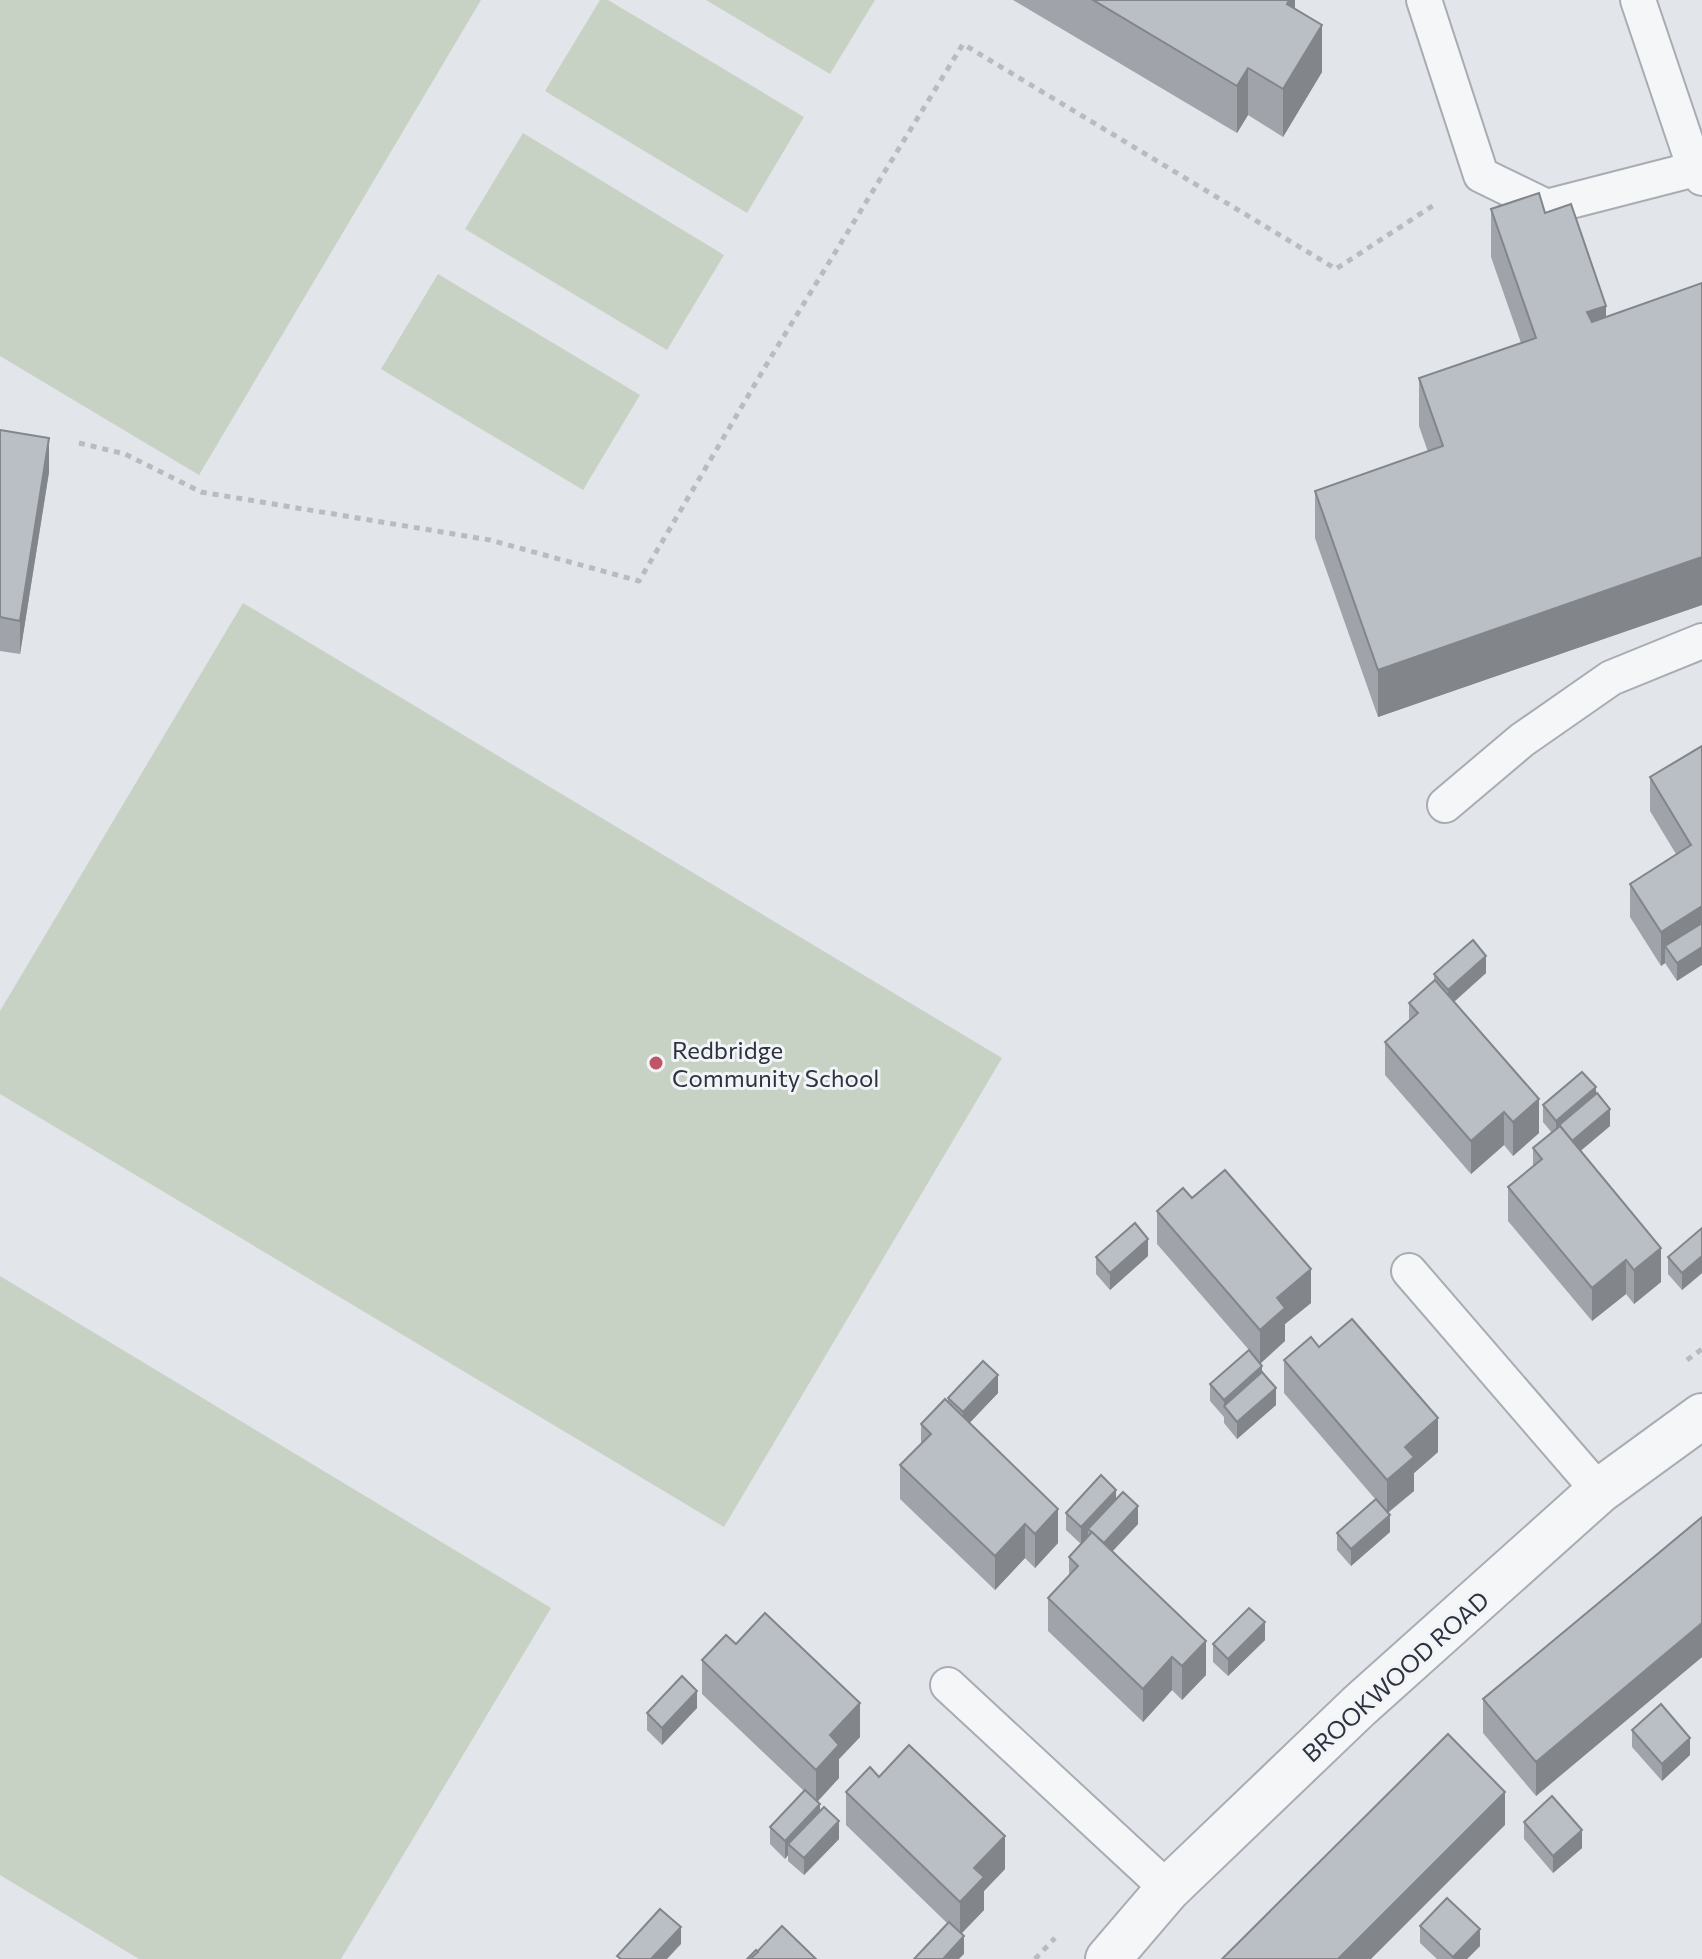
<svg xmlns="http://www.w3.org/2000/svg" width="1702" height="1959" font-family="Commissioner,sans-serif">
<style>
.green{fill:#c8d2c4}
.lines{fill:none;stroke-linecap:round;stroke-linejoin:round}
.lane-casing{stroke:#a8acb3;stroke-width:38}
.street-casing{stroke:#a8acb3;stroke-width:48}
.path{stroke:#b8bcc0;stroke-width:5;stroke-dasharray:6 6;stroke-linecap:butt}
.lane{stroke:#f4f6f8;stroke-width:34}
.street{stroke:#f4f6f8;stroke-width:44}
.wall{fill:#a0a3a9}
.shaded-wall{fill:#82858a}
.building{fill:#babec5;stroke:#82858a;stroke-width:2}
.poi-dot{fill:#c05566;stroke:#f2f4f7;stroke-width:3}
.labels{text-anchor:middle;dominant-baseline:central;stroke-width:6;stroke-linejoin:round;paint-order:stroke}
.poi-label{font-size:24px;fill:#2c333f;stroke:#f2f4f7;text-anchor:start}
.street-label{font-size:24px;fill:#2c333f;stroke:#f2f4f7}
</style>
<rect width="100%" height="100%" fill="#e2e5e9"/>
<g class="green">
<polygon points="0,0 481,0 199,475 0,356"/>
<polygon points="600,0 608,0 804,117 747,213 545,91"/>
<polygon points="706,0 875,0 830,74"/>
<polygon points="523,133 724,255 667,350 465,229"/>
<polygon points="438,274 640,395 583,490 381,369"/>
<polygon points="243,603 1002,1058 724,1527 0,1094 0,1011"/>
<polygon points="0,1276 551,1608 341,1959 139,1959 0,1875"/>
</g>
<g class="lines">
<defs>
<g id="lane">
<polyline points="1424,0 1481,175 1547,207 1695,169"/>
<polyline points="1638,0 1695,169 1702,178"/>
<polyline points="1445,805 1522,740 1611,678 1702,641"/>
<polyline points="1409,1271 1599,1491"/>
<polyline points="948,1685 1168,1889"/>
</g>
<polyline id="street" points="1108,1959 1168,1889 1359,1706 1599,1491 1702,1416"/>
</defs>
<use href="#lane" class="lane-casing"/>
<use href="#street" class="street-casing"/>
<g class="path">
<polyline points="79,443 125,454 201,492 490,540 639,581 771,357 963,44 1336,269 1437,203"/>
<polyline points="1687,1360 1702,1349"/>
<polyline points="1035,1959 1055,1938"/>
</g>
<use href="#lane" class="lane"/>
<use href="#street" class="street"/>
</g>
<g class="wall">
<polygon points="1013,0 1295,0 1295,9 1322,72 1283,137 1248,115 1237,133"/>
<polygon points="1491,209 1545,213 1606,317 1702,283 1702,605 1378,717 1315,538 1315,491 1428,452 1419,426 1419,378 1521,343 1491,257"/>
<polygon points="0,430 49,472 20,654 0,651"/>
<polygon points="1702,746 1677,981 1665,963 1661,966 1630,917 1630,884 1676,854 1650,811 1650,777"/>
<polygon points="1486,973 1454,1002 1539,1133 1513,1156 1504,1145 1471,1174 1385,1075 1385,1042 1409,1021 1409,1003 1434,981 1434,974"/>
<polygon points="1596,1094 1610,1126 1580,1151 1661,1282 1634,1304 1626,1294 1592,1321 1508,1221 1508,1187 1533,1166 1533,1148 1552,1133 1543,1122 1543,1105"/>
<polygon points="1192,1198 1311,1303 1285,1324 1285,1341 1260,1363 1262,1372 1276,1405 1237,1439 1224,1423 1224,1417 1210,1401 1210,1384 1249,1350 1157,1244 1157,1211"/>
<polygon points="1702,1228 1702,1273 1682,1290 1668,1274 1668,1257"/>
<polygon points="1148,1256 1110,1290 1096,1274 1096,1257"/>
<polygon points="1319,1347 1438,1452 1414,1473 1414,1491 1388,1513 1390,1532 1351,1566 1337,1550 1337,1533 1376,1500 1284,1393 1284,1360"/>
<polygon points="998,1393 969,1423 1058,1543 1035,1568 1025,1558 995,1590 900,1499 900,1465 921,1444 921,1424 948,1402 948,1398"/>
<polygon points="1066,1513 1138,1524 1113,1551 1206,1675 1182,1700 1172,1690 1143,1722 1048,1631 1048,1598 1069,1575 1069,1557 1081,1544 1066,1530"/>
<polygon points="1702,1517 1702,1657 1536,1796 1483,1733 1483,1699"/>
<polygon points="1265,1640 1228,1676 1213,1662 1213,1644"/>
<polygon points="736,1644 860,1737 839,1759 839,1778 818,1801 820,1810 839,1839 804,1875 788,1861 788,1855 785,1859 770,1844 770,1827 804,1791 702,1694 702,1660"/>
<polygon points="697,1708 662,1745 647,1730 647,1713"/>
<polygon points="1632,1730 1690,1755 1662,1781 1632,1747"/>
<polygon points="879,1777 1005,1869 984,1891 984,1910 961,1934 964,1954 947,1923 846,1825 846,1792"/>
<polygon points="1524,1822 1582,1848 1553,1873 1524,1839"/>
<polygon points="1420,1926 1480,1946 1467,1959 1437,1959 1420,1943"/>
</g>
<g class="shaded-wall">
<polygon points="1289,0 1295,0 1295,37 1287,4"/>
<polygon points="1322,25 1322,72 1283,137 1283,89"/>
<polygon points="1248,68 1248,115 1237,133 1237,86"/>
<polygon points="1606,306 1606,353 1587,312"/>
<polygon points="49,438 49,472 20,654 20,621"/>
<polygon points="1702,557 1702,605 1378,717 1378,670"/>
<polygon points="1702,906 1702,940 1665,946 1665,963 1661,966 1661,932"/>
<polygon points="1702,947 1702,965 1677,981 1677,963"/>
<polygon points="1486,956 1486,973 1448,1007 1448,990"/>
<polygon points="1596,1087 1596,1104 1558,1126 1558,1137 1556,1138 1556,1121"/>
<polygon points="1539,1099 1539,1133 1513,1156 1513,1122"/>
<polygon points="1610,1109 1610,1126 1571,1159 1571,1142"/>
<polygon points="1504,1112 1504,1145 1471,1174 1471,1141"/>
<polygon points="1148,1239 1148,1256 1110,1290 1110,1273"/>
<polygon points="1661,1248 1661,1282 1634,1304 1634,1270"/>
<polygon points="1702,1256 1702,1273 1682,1290 1682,1273"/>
<polygon points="1626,1260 1626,1294 1592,1321 1592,1288"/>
<polygon points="1311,1269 1311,1303 1285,1324 1285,1341 1260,1364 1260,1330 1277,1298"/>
<polygon points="1262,1366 1262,1383 1224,1406 1224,1400"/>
<polygon points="998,1375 998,1393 963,1430 963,1412"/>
<polygon points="1276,1388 1276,1405 1237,1439 1237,1422"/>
<polygon points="1438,1418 1438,1452 1414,1473 1414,1491 1387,1513 1387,1480 1405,1447"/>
<polygon points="1116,1490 1116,1507 1088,1529 1088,1537 1081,1544 1081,1527"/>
<polygon points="1138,1506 1138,1524 1103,1561 1103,1544"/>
<polygon points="1058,1509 1058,1543 1035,1568 1035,1534"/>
<polygon points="1390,1515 1390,1532 1351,1566 1351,1549"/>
<polygon points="1025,1524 1025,1558 995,1590 995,1556"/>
<polygon points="1265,1622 1265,1640 1228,1676 1228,1659"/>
<polygon points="1702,1623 1702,1657 1536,1796 1536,1762"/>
<polygon points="1206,1641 1206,1675 1182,1700 1182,1666"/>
<polygon points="1172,1657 1172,1690 1143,1722 1143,1689"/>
<polygon points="697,1691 697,1708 662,1745 662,1728"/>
<polygon points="860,1703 860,1737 839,1759 839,1778 816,1803 816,1770 830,1735"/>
<polygon points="1690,1738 1690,1755 1662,1781 1662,1764"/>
<polygon points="1505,1792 1505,1825 1371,1959 1338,1959"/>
<polygon points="820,1804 820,1821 788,1844 788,1855 785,1859 785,1841"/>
<polygon points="839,1821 839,1839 804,1875 804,1858"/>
<polygon points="1582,1830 1582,1848 1553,1873 1553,1856"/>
<polygon points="1005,1836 1005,1869 984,1891 984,1910 960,1935 960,1902 974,1868"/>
<polygon points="681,1927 681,1944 667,1959 651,1959"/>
<polygon points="1480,1929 1480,1946 1467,1959 1453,1959 1453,1957"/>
<polygon points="964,1936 964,1954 959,1959 943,1959"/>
</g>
<g class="building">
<polygon points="1093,0 1289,0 1287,4 1322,25 1283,89 1248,68 1237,86"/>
<polygon points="1539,193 1545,213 1571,204 1606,306 1587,312 1592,322 1702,283 1702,557 1378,670 1315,491 1443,446 1419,378 1536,338 1491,209"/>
<polygon points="0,430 49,438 20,621 0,617"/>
<polygon points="1702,746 1702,906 1661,932 1630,884 1691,845 1650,777"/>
<polygon points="1702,923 1702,947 1677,963 1665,946"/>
<polygon points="1473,940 1486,956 1448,990 1434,974"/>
<polygon points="1435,980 1539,1099 1513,1122 1504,1112 1471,1141 1385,1042 1418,1013 1409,1003"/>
<polygon points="1582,1072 1596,1087 1556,1121 1543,1105"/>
<polygon points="1597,1093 1610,1109 1572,1141 1560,1126 1559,1127 1558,1126"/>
<polygon points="1560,1126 1661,1248 1634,1270 1626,1260 1592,1288 1508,1187 1542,1159 1533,1148"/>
<polygon points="1225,1170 1311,1269 1277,1298 1285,1308 1260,1330 1157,1211 1183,1188 1192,1198"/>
<polygon points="1135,1223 1148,1239 1110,1273 1096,1257"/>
<polygon points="1702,1228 1702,1256 1682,1273 1668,1257"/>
<polygon points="1352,1319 1438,1418 1405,1447 1414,1457 1387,1480 1284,1360 1311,1337 1319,1347"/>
<polygon points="1249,1350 1262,1366 1224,1400 1210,1384"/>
<polygon points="983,1361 998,1375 963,1412 948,1398"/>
<polygon points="1262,1372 1276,1388 1237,1422 1224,1406"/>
<polygon points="945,1399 1058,1509 1035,1534 1025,1524 995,1556 900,1465 931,1434 921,1424"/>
<polygon points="1101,1475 1116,1490 1081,1527 1066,1513"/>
<polygon points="1123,1492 1138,1506 1104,1543 1088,1529"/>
<polygon points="1376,1499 1390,1515 1351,1549 1337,1533"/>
<polygon points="1702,1517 1702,1623 1536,1762 1483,1699"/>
<polygon points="1092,1532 1206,1641 1182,1666 1172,1657 1143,1689 1048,1598 1078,1566 1069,1557"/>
<polygon points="1249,1608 1265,1622 1228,1659 1213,1644"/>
<polygon points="765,1613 860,1703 830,1735 839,1745 816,1770 702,1660 726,1635 736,1644"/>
<polygon points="682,1676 697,1691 662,1728 647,1713"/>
<polygon points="1661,1704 1690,1738 1662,1764 1632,1730"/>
<polygon points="1448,1734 1505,1792 1338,1959 1222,1959"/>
<polygon points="909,1745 1005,1836 974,1868 984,1877 960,1902 846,1792 870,1767 879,1777"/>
<polygon points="805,1790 820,1804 785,1841 770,1827"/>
<polygon points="1552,1796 1582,1830 1553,1856 1524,1822"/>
<polygon points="824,1807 839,1821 804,1858 788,1844"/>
<polygon points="1447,1898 1480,1929 1453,1957 1420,1926"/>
<polygon points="660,1909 681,1927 651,1959 621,1959 617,1956"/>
<polygon points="949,1922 964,1936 943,1959 914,1959"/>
<polygon points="782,1926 816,1959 750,1959"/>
<polygon points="756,1950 758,1952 750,1959 747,1959"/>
</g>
<circle class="poi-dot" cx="656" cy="1063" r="8"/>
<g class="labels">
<g class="poi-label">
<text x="672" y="1049">Redbridge<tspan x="672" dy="28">Community School</tspan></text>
</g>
<g class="street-label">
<text transform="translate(1395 1676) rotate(-42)">BROOKWOOD ROAD</text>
</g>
</g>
</svg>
